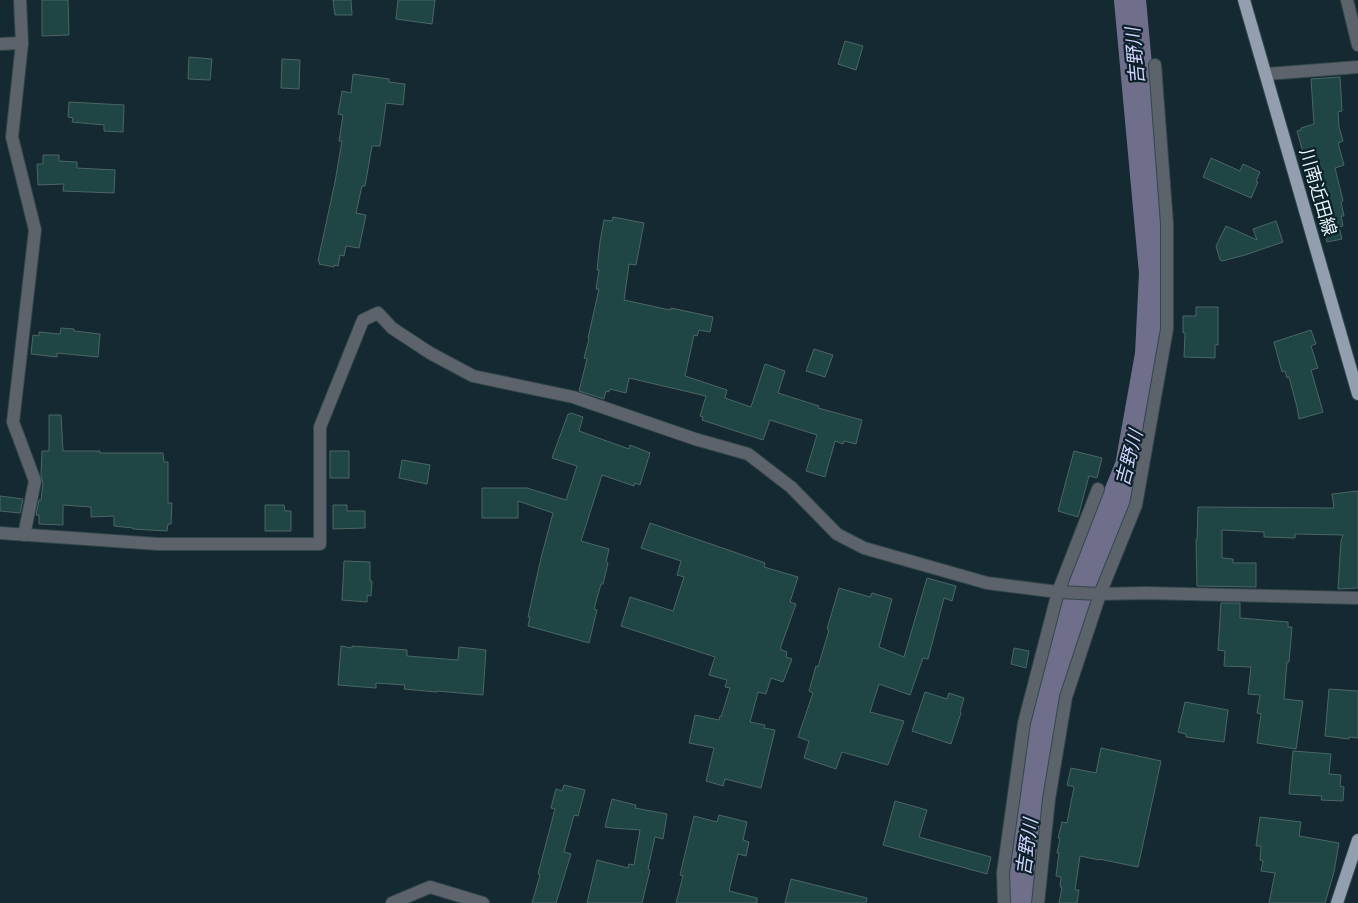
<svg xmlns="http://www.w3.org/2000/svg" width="1358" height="903" font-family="'Fira Sans Condensed','Noto Sans JP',sans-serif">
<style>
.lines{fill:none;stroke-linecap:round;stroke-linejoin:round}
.river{stroke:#6f6f8b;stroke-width:32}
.building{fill:#1f4545;stroke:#4c6666}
.minor-casing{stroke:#32464d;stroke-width:14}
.major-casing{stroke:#32464d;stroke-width:14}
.minor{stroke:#5d636a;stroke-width:12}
.major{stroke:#939fae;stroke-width:12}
.labels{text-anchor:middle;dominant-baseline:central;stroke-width:4.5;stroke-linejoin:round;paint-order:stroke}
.street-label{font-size:18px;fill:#e9f6fb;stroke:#0b2028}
.water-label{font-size:19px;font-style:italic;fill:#d1d1fc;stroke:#0b2028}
</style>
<rect width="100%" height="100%" fill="#142931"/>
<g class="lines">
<polyline class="river" points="1019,903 1029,818 1050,684 1071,614 1131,466 1151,354 1155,273 1130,0"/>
</g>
<g class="building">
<polygon points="42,0 68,0 69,35 42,36"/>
<polygon points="333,0 351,0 352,15 335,15"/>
<polygon points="398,0 435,0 432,24 396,19"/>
<polygon points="845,41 863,46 856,70 838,64"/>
<polygon points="189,57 212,59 210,80 188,79"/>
<polygon points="282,59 300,60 299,89 281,88"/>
<polygon points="353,74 389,79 389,82 405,84 403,105 386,103 380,146 372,146 365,186 362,186 356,213 366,215 359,248 346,246 344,256 340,255 338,266 334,265 334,267 319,264 320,262 318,261 335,182 342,141 339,141 343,115 338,114 342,91 351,93"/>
<polygon points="1340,77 1342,111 1338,112 1339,127 1343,141 1338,143 1344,165 1335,168 1343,201 1341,202 1344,216 1341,216 1343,226 1339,227 1342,239 1327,242 1303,156 1304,156 1297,131 1301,130 1301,128 1314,124 1311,79"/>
<polygon points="69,102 124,105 123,132 104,131 104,125 72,122 73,118 68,117"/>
<polygon points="43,155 59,155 59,161 77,162 77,168 115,170 114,193 63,191 64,184 38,185 37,164 43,164"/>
<polygon points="1211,158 1240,171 1243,164 1260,172 1256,181 1258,182 1251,198 1203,177"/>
<polygon points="613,217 644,223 636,265 629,264 624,300 670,310 671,308 713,317 710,332 699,330 697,336 694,335 685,376 727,390 725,398 751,407 765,364 785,371 778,393 819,406 818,408 862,420 856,444 844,441 843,444 835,441 825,477 806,471 817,435 770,420 763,440 702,420 703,417 700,416 706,396 629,378 626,393 610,389 609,392 606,391 604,399 579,391 587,359 584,358 589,339 588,338 599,289 596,289 599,270 597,270 600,242 604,220 612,221"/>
<polygon points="1276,221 1283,242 1245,255 1222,261 1220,260 1216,246 1226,226 1257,240 1253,229"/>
<polygon points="1196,307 1218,307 1218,345 1215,345 1215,358 1184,357 1185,333 1183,333 1183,316 1196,316"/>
<polygon points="61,328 74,329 74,331 100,334 98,357 57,353 57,357 31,354 33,335 39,336 39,332 60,334"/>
<polygon points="1311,330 1316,344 1311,346 1318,368 1311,370 1323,412 1299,419 1297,407 1289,377 1287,378 1285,371 1282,372 1274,342"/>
<polygon points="814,349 833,355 825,377 806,371"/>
<polygon points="571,413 583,417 579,431 629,449 630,445 650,453 640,485 635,483 634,486 602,475 581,541 609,549 606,562 608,563 603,584 601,584 594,609 597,610 589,643 528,626 530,617 528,617 541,558 553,513 518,501 518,518 482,518 482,488 527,488 566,500 577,466 552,458 568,414 570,414"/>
<polygon points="49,415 61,415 63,451 100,451 100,453 163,453 164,462 168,462 168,503 172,503 171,524 168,524 167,531 133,529 133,528 114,526 114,516 91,517 91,507 63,505 63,525 39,524 39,515 36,515 39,500 41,500 43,483 41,475 42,451 49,451"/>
<rect x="330" y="451" width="19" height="27"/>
<polygon points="1074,451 1102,458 1097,478 1089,476 1078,517 1058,511"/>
<polygon points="402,460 430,465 427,484 399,478"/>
<polygon points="1358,491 1358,588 1338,589 1341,541 1343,535 1295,534 1295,538 1264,537 1264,532 1222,530 1222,558 1233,559 1233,563 1256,563 1256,587 1197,586 1196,540 1197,540 1198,507 1334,508 1332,494"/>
<polygon points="0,496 23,499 20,513 0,511"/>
<polygon points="265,505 284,505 285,511 291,511 291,531 265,531"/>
<polygon points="333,505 347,505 347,511 365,511 365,528 333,529"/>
<polygon points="650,523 734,552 765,563 764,567 798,577 790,602 796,604 780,649 787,652 786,657 792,659 783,682 771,678 766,694 758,692 750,722 765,725 764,728 775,730 761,788 725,779 723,786 706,781 714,748 689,743 695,715 719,720 720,716 721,717 730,688 725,687 727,680 709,675 715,657 621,626 630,597 673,611 684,577 677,575 681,561 641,548"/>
<polygon points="344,561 370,562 370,581 372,581 371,596 367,595 367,602 342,600"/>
<polygon points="927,578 956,586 952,601 944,598 928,659 923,658 910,695 879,684 870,712 904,721 888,765 842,752 836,769 804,758 809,741 798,737 813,693 809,691 816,666 818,667 829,630 827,629 839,588 870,597 872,593 892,599 879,647 904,657"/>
<polygon points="1221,603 1240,603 1240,618 1288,622 1288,627 1292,627 1289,662 1287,662 1284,699 1303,701 1296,749 1257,743 1261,714 1257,713 1260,695 1248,694 1251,667 1224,666 1225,651 1218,650"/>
<polygon points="341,646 352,648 352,646 407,650 407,656 458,660 459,647 486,650 483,695 437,691 437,692 404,689 405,685 376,683 376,688 338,685"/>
<polygon points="1014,648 1029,651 1026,668 1011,664"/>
<polygon points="1329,689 1358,691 1358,738 1349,737 1349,739 1325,736"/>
<polygon points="925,692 947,699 949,693 964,698 960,712 961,713 951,744 912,731"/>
<polygon points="1185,702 1228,710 1224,742 1186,737 1186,734 1178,732"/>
<polygon points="1101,748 1161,761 1138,867 1099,859 1099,860 1080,856 1075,890 1079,890 1077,903 1059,903 1062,887 1060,887 1061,877 1056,876 1059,853 1057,853 1060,839 1058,838 1062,822 1067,823 1074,787 1067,785 1071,768 1096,773"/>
<polygon points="1293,751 1331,754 1329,774 1341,775 1340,786 1344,787 1343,801 1321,800 1322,796 1289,794"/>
<polygon points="564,785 585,790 578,816 574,815 564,852 571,854 556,903 532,903 540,875 538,874 555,809 551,808 556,789 562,791"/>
<polygon points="612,799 636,805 635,808 667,814 663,839 655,837 648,869 650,870 642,903 587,903 597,860 628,868 629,864 634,865 640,830 613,828 605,827"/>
<polygon points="895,801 927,810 919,837 991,857 987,874 883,845"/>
<polygon points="719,815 747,822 743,840 749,842 746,856 738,854 729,891 757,898 757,903 676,903 683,876 680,875 694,816 717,822"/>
<polygon points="1260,817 1301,822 1299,836 1339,843 1334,872 1325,903 1269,903 1275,873 1261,871 1263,861 1260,860 1261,846 1256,846"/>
<polygon points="791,879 867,898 866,903 785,903"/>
</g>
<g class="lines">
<defs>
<g id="minor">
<polyline points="20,0 22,43 12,137 35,230 13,422 35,481 24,535"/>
<polyline points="1347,0 1358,45"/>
<polyline points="0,44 22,43"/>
<polyline points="1266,74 1358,67"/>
<polyline points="0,533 158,544 320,544 320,427 363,320 378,313 392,328 430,353 473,376 573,397 695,439 748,454 791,487 837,534 864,548 987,583 1058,592 1100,594 1145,593 1358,598"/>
<polyline points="392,903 430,887 483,903"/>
<polyline points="1004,903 1003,873 1024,723 1058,592 1098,489"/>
<polyline points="1038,903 1049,799 1066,697 1100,594 1136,505 1167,329 1167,224 1155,65"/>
</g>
<g id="major">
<polyline points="1244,0 1358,394"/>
<polyline points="1337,903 1358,840"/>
</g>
</defs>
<use href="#minor" class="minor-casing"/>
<use href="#major" class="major-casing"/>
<use href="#minor" class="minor"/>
<use href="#major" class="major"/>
</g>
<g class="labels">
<g class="street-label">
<text transform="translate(1318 192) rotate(74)">川南近田線</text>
</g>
<g class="water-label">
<text transform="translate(1135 56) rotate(-95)">吉野川</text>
<text transform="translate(1129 458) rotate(-75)">吉野川</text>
<text transform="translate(1027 847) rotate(-82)">吉野川</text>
</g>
</g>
</svg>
